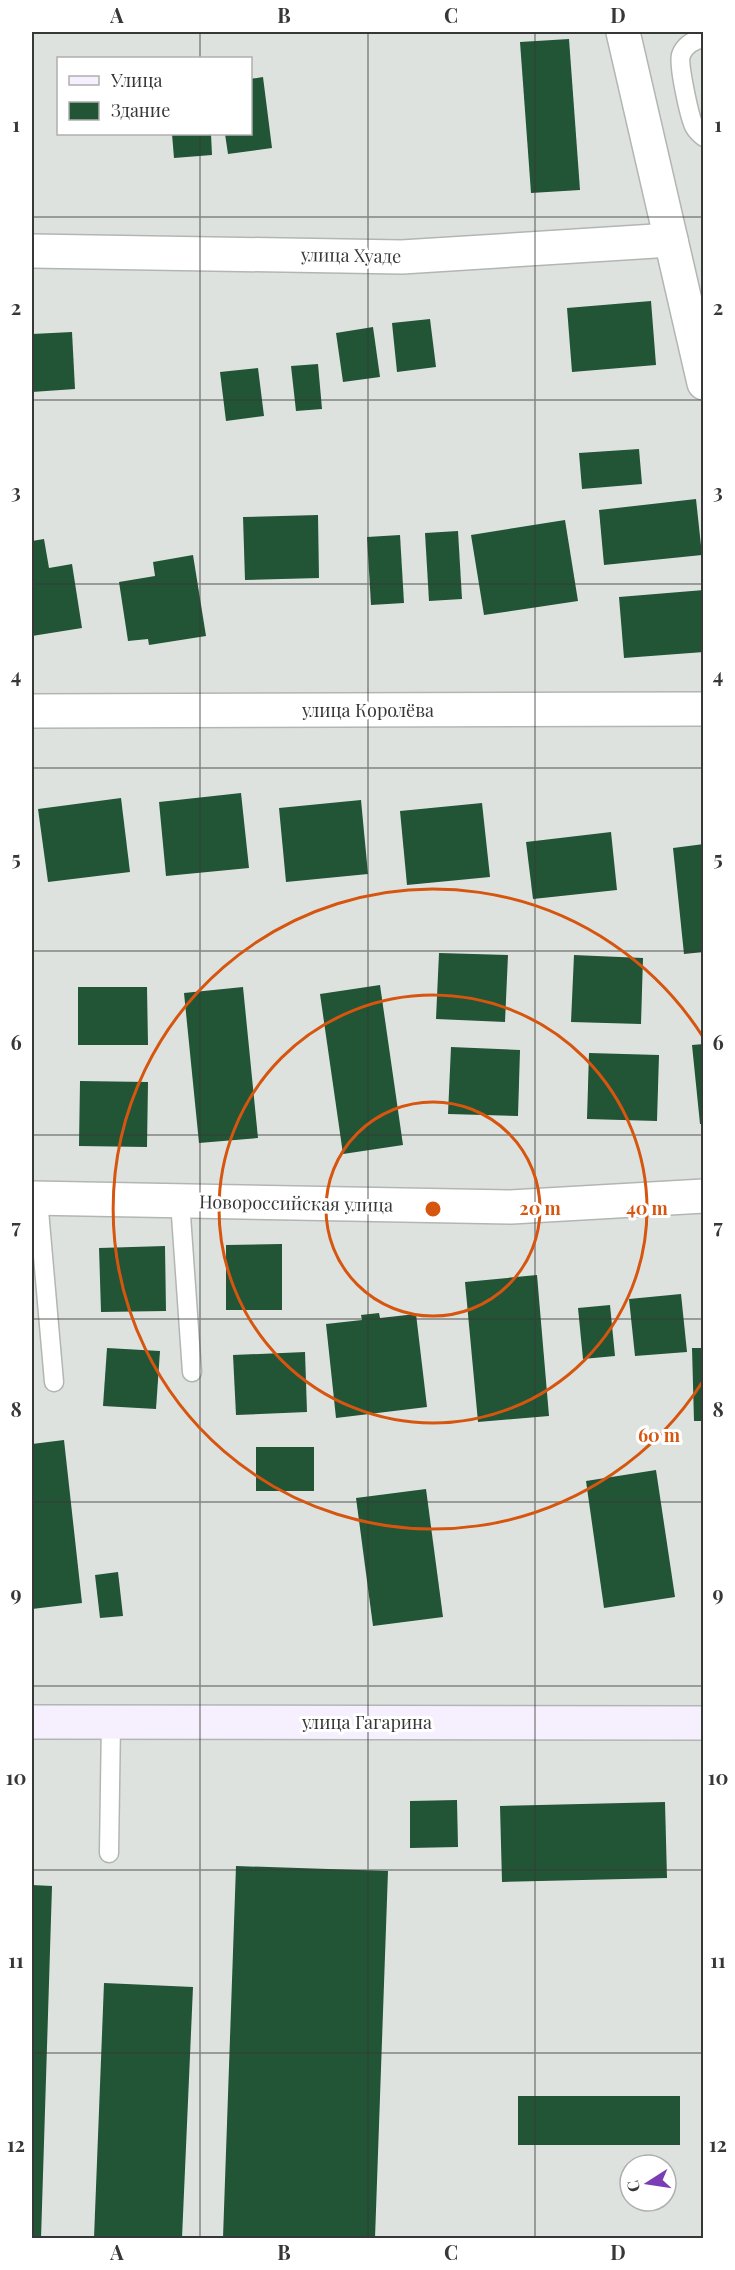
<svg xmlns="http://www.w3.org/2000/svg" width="735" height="2270" font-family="'Playfair Display',serif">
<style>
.building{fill:#225436}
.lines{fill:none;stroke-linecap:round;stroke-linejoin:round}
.lane-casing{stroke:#b2b6b3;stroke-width:21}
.street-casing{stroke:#b2b6b3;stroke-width:36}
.secondary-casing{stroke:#b2b6b3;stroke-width:36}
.lane{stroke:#fff;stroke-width:18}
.street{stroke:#fff;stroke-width:33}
.secondary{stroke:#f6f0fe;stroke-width:33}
.grid{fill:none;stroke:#363837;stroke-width:1.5;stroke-opacity:0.55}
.ring{fill:none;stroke:#d65610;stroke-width:3}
.labels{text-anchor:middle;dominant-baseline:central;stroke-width:6;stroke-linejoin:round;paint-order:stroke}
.street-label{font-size:18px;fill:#363837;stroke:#fff}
.centre{fill:#d65610;stroke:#fff;stroke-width:3}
.ring-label{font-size:18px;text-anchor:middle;font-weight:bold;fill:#d65610;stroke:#fff;stroke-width:6;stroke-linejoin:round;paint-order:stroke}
.neatline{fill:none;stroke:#363837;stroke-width:2}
.grid-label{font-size:20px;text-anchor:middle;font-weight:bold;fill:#363837}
</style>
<rect width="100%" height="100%" fill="#dee2df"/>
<g class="building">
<polygon points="569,39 580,190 531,193 520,42"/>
<polygon points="263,77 272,148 228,154 225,134 250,134 250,79"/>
<polygon points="172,134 211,134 212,155 174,158"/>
<polygon points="651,301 656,365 572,372 567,308"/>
<polygon points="430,319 436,367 397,372 392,323"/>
<polygon points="373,327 380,377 343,382 336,333"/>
<polygon points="72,332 75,389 32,392 32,334"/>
<polygon points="318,364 322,409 296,411 291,366"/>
<polygon points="258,368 264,416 226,421 220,372"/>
<polygon points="639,449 642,484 582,489 579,453"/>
<polygon points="696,499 702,555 604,565 599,510"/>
<polygon points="318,515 319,578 245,580 243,517"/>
<polygon points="565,520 578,601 484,615 471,535"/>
<polygon points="458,531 462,599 429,601 425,533"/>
<polygon points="400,535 404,603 371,605 367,537"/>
<polygon points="44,539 49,568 72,564 82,628 32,636 32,541"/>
<polygon points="193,555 206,636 149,645 148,639 128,641 119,582 155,576 153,562"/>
<polygon points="704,590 704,652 624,658 619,597"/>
<polygon points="241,793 249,868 166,876 159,802"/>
<polygon points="121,798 130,872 48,882 38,809"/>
<polygon points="361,800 368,874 286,882 279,808"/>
<polygon points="482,803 490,877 407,885 400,811"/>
<polygon points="611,832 617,890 533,899 526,842"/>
<polygon points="704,844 704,952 684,954 673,848"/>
<polygon points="439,953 508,955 505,1022 436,1019"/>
<polygon points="574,955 643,958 641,1024 571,1022"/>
<polygon points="380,985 403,1145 343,1154 320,994"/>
<polygon points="78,987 147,987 148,1045 78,1045"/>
<polygon points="243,987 258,1138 199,1143 184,993"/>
<polygon points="704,1044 704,1124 700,1124 692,1045"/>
<polygon points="451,1047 520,1050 518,1116 448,1114"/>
<polygon points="589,1053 659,1055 657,1121 587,1119"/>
<polygon points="80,1081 148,1082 147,1147 79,1146"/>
<polygon points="282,1244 282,1310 226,1310 226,1245"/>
<polygon points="165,1246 166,1311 101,1312 99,1248"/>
<polygon points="537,1275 549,1416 478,1422 465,1282"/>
<polygon points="681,1294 687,1352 635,1356 629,1299"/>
<polygon points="610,1305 615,1356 583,1359 578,1308"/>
<polygon points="379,1313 380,1318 416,1314 427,1407 336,1418 326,1324 362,1320 361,1315"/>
<polygon points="107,1348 160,1351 156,1409 103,1406"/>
<polygon points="692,1348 704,1348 704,1421 694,1421"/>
<polygon points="305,1352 307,1412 236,1415 233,1355"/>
<polygon points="64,1440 82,1603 32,1609 32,1444"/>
<rect x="256" y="1447" width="58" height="44"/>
<polygon points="656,1470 675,1597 604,1608 586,1481"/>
<polygon points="426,1489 443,1617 373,1626 356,1498"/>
<polygon points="118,1572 123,1616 100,1618 95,1575"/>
<polygon points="457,1800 458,1847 410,1848 410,1801"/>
<polygon points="665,1802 667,1878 502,1882 500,1806"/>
<polygon points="236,1866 388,1871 375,2238 223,2238"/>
<polygon points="32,1885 52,1886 41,2238 32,2238"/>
<polygon points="104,1983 193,1987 182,2238 94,2238"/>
<rect x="518" y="2096" width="162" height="49"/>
</g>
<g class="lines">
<defs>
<g id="lane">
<path d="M704,38C694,40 685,44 681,55C678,64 689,115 694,126C696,130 700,134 704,137"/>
<polyline points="38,1199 54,1382"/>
<polyline points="180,1201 192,1372"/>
<polyline points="109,1853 111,1722"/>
</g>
<g id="street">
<polyline points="623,32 704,383"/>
<polyline points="32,251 402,257 671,240"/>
<polyline points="32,711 704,709"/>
<polyline points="32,1198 511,1207 704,1196"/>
</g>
<polyline id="secondary" points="32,1722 704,1723"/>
</defs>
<use href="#lane" class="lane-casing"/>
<use href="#street" class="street-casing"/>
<use href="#secondary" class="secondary-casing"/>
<use href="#lane" class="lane"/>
<use href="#street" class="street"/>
<use href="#secondary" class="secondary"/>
</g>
<path class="grid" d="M200,32V58M368,32V2238M535,32V2238M200,134V2238M32,217H704M32,400H704M32,584H704M32,768H704M32,951H704M32,1135H704M32,1319H704M32,1502H704M32,1686H704M32,1870H704M32,2053H704"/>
<g class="ring">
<circle cx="433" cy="1209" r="107"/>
<circle cx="433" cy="1209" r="214"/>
<path d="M703 1381A320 320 0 1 1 703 1037"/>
</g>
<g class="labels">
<g class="street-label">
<text transform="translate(351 255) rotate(1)">улица Хуаде</text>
<text x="368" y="710">улица Королёва</text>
<text transform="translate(296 1203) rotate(1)">Новороссийская улица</text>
<text x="367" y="1722">улица Гагарина</text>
</g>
</g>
<circle cx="433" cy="1209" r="9" class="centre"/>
<g class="ring-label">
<text x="540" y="1215">20 m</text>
<text x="647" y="1215">40 m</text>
<text x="659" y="1442">60 m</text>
</g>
<rect width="735" height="2270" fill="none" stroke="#ffffff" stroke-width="66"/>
<rect x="57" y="57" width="195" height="78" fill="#ffffff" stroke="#afafaf" stroke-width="1.5"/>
<rect x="69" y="76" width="30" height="9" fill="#f6f0fe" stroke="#afafaf" stroke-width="1.5"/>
<text x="111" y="87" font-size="18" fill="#363837">Улица</text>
<rect x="69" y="102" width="30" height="18" fill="#225436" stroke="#afafaf" stroke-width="1.5"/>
<text x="111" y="117" font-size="18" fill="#363837">Здание</text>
<g transform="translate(648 2183) rotate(258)"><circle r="28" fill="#ffffff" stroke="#afafaf" stroke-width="1.5"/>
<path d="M0-4.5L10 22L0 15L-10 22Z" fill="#7b3db3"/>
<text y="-9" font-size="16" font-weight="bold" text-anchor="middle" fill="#363837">С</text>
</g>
<rect x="33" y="33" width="669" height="2204" class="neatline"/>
<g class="grid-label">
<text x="117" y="23">A</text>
<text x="284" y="23">B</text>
<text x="451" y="23">C</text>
<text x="618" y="23">D</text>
<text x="16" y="132">1</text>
<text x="718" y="132">1</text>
<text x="16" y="315">2</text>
<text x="718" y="315">2</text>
<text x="16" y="499">3</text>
<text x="718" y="499">3</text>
<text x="16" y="683">4</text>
<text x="718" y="683">4</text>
<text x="16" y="866">5</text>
<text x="718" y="866">5</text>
<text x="16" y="1050">6</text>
<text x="718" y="1050">6</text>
<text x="16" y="1234">7</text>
<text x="718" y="1234">7</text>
<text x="16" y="1417">8</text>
<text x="718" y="1417">8</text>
<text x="16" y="1601">9</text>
<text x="718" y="1601">9</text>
<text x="16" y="1785">10</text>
<text x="718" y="1785">10</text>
<text x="16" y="1968">11</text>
<text x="718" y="1968">11</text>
<text x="16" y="2152">12</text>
<text x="718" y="2152">12</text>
<text x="117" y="2260">A</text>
<text x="284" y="2260">B</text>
<text x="451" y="2260">C</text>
<text x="618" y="2260">D</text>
</g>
</svg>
